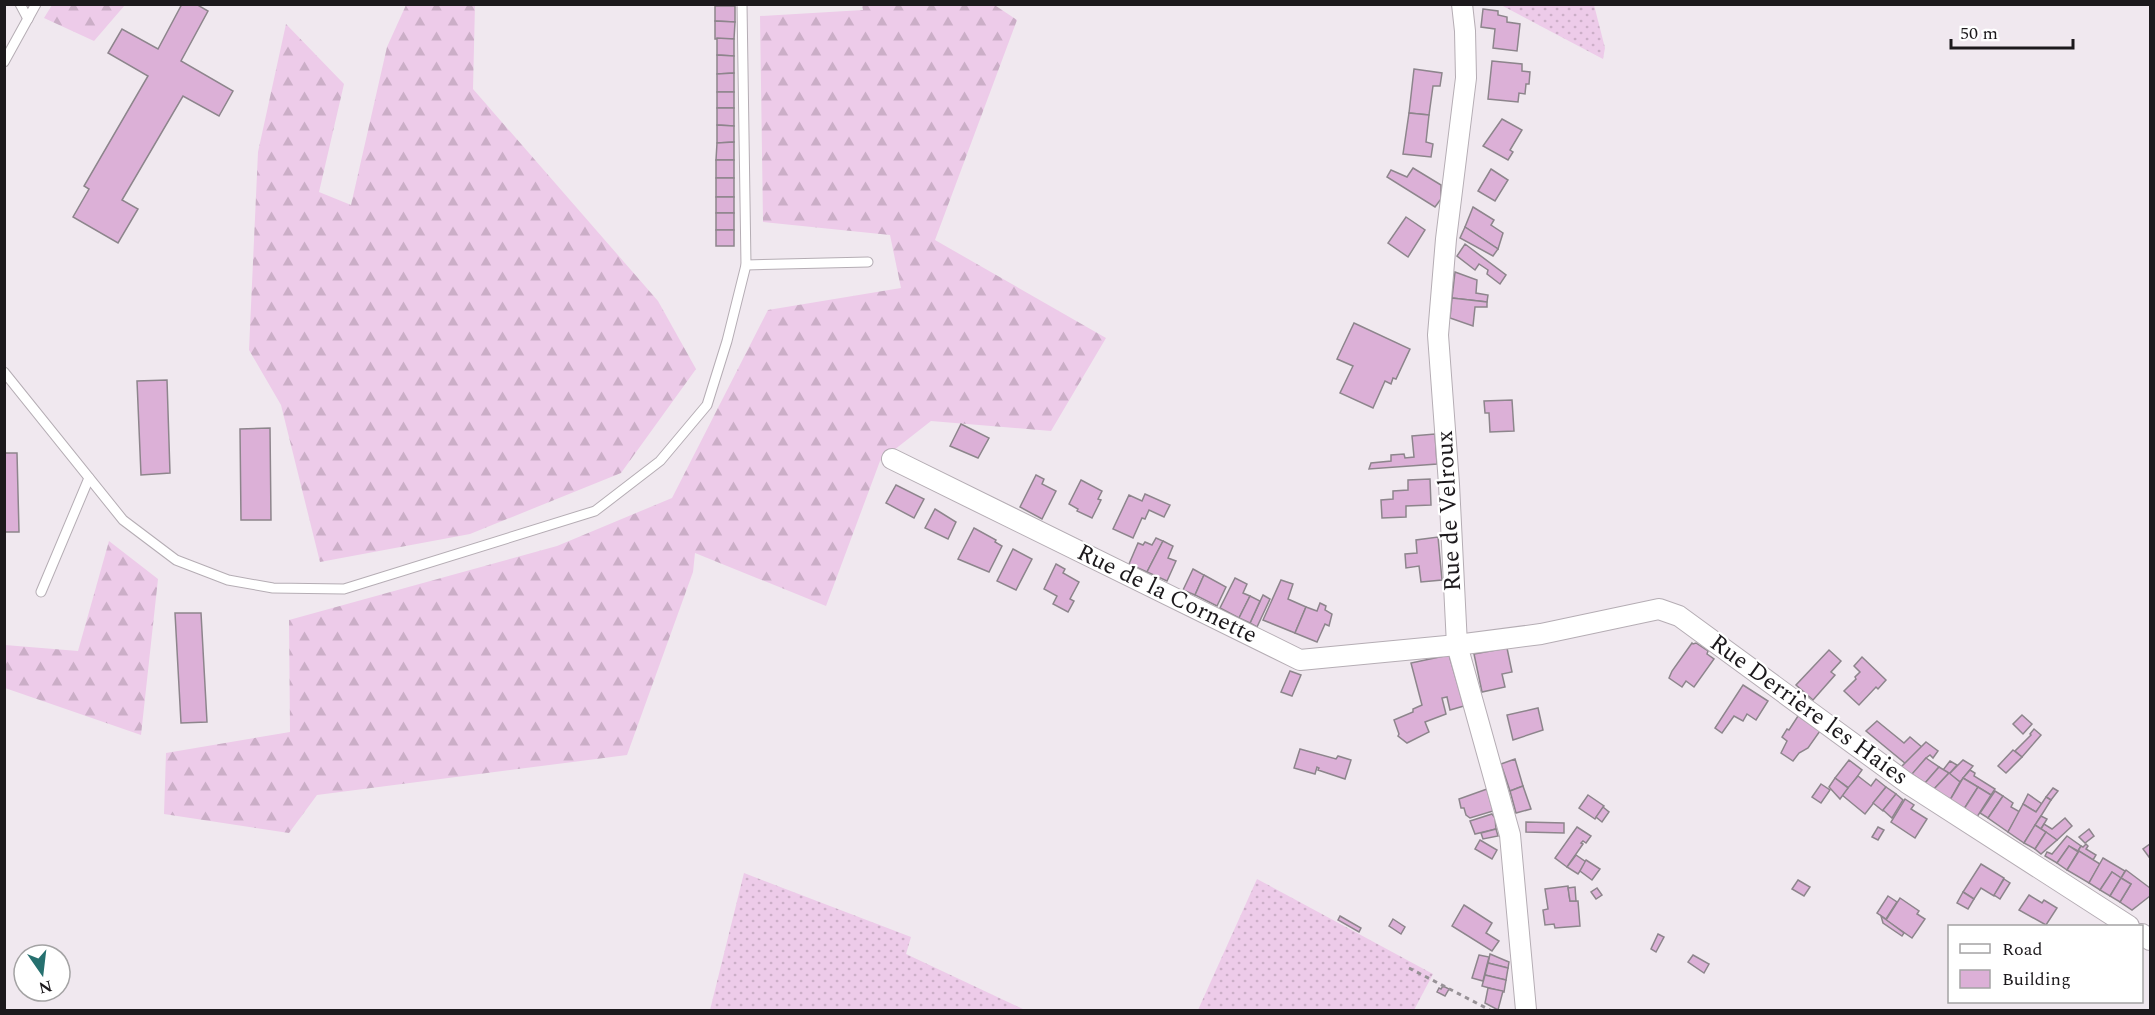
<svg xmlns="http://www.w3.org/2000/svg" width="2155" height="1015" font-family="Spectral,serif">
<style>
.grass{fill:url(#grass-dots)}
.forest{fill:url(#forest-firs)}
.building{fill:#dcb0d7;stroke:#8d858c;stroke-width:1.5}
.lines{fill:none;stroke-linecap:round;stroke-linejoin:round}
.service-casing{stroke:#b5adb4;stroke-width:11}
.minor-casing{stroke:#b5adb4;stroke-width:22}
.path{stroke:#979196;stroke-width:3;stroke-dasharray:4.5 4.5;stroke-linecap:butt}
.service{stroke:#fff;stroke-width:9}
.minor{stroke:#fff;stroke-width:20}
.labels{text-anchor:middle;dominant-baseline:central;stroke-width:4.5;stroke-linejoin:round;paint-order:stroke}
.street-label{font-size:24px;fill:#1c191c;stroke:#fff}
</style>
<defs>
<pattern id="grass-dots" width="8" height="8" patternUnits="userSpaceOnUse" patternTransform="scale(1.5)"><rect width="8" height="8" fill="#edcbe9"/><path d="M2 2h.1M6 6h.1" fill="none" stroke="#cbaec7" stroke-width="1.8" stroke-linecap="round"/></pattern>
<pattern id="forest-firs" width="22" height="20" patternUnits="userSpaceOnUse" patternTransform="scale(1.5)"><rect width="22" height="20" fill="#edcbe9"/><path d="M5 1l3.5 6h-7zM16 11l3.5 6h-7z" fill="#cbaec7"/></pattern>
</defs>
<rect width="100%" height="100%" fill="#f0e8ef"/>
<g class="grass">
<polygon points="1501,5 1594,5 1605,48 1603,59"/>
<polygon points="744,873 911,937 906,954 1025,1010 710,1010"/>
<polygon points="1257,879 1433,974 1414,1010 1198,1010"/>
</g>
<g class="forest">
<polygon points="475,4 473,89 658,301 696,369 621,473 470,534 320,562 281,405 249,350 258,152 286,24 344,84 319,192 351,205 387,47 406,5"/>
<polygon points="993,4 1017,20 935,240 1106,338 1051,431 931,421 880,461 826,606 695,553 693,572 627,755 317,795 289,833 164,814 166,753 290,732 289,620 557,546 672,498 768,310 901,288 890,235 763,222 760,16 863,10 862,5"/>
<polygon points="52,5 52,4 125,5 94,41 44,18"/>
<polygon points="109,541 158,579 141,735 5,688 5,645 78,651"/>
</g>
<g class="building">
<polygon points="182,4 196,4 208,11 181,61 233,91 219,116 183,96 122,200 138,209 118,243 73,217 89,189 84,186 148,76 108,53 122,29 158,49"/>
<polygon points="715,6 735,6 735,22 715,21"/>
<polygon points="1483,9 1498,11 1498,15 1507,17 1507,22 1520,24 1517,51 1493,48 1495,29 1481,27"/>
<polygon points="715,21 735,22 734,39 715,39"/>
<polygon points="717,38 734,39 734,56 717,55"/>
<polygon points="717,55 734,56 734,73 717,74"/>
<polygon points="1492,61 1522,64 1522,71 1530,72 1529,84 1526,84 1525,94 1519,93 1518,102 1488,99"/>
<polygon points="1414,69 1442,73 1440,86 1433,86 1429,115 1409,113"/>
<polygon points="734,73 734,92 717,92 717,74"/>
<rect x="717" y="92" width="17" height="16"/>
<polygon points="717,108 734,108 734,126 717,125"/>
<polygon points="1409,113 1429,115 1426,142 1433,144 1431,157 1403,154"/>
<polygon points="1502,119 1522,130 1510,150 1513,152 1508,160 1483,146"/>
<polygon points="717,125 734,126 734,142 717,143"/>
<polygon points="734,142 734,160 716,160 717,143"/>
<rect x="716" y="160" width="18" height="18"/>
<polygon points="1413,168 1441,185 1441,199 1435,207 1387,177 1391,170 1407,177"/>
<polygon points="1491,169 1508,180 1495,201 1478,191"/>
<rect x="716" y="178" width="18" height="19"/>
<rect x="716" y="197" width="18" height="16"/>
<polygon points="1473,207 1494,220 1491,225 1503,233 1498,249 1465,227"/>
<rect x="716" y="213" width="18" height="17"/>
<polygon points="1406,217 1425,230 1408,257 1388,243"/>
<polygon points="1465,227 1498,249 1493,256 1460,238"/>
<rect x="716" y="230" width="18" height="16"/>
<polygon points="1465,244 1506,275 1500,284 1487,274 1488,270 1479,264 1475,270 1457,256"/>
<polygon points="1455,272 1477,280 1476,293 1488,295 1487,302 1452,298"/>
<polygon points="1452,298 1487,302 1487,307 1475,307 1473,326 1450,318"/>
<polygon points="1354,323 1410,349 1396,379 1393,378 1391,384 1385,381 1373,408 1340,393 1353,366 1337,359"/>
<polygon points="167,380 170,473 141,475 137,381"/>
<polygon points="1512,400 1514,431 1490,432 1489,413 1485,413 1484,401"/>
<polygon points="961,424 989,438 978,458 950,446"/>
<polygon points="270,428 271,520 241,520 240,429"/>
<polygon points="1435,434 1437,464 1369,469 1371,463 1391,461 1391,455 1404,454 1405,458 1414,457 1412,436"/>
<polygon points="4,453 17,453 19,532 4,532"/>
<polygon points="1036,475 1044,479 1042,484 1056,491 1042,519 1020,507"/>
<polygon points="1430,479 1431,505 1406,506 1406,517 1382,518 1381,500 1393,499 1393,491 1408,490 1408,480"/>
<polygon points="1081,480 1102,491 1098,499 1101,500 1092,518 1077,511 1078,509 1069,504"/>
<polygon points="896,485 924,499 914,518 886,503"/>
<polygon points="1145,494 1170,505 1164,517 1149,510 1145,519 1142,518 1133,538 1113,529 1129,495 1142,501"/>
<polygon points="935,509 956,522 948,539 925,528"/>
<polygon points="974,528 996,540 995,542 1002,546 989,572 958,559"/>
<polygon points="1438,537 1442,580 1421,582 1419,566 1406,568 1405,554 1417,553 1416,540"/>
<polygon points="1156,538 1163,541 1147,572 1129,564 1138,543 1143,545 1145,542 1152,545"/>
<polygon points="1163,541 1173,546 1168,558 1176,561 1167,581 1147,572"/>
<polygon points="1013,549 1032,559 1016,590 997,581"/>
<polygon points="1056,564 1065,569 1063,573 1079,582 1070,599 1074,601 1068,612 1053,604 1057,596 1044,589"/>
<polygon points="1193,569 1204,575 1195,595 1183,590"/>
<polygon points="1204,575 1226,587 1217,606 1195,595"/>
<polygon points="1235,578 1247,584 1243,593 1250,596 1239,618 1220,608"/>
<polygon points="1281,580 1293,584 1288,599 1306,607 1295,633 1263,620"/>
<polygon points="1263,595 1270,599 1257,627 1250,623"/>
<polygon points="1250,596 1260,601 1250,623 1239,618"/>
<polygon points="1320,603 1326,606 1325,610 1332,614 1329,626 1325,624 1317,642 1295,633 1306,607 1317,611"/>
<polygon points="175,613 201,613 207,722 181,723"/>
<polygon points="1692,643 1693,644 1696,643 1708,651 1707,654 1714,659 1694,687 1686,681 1682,687 1669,678 1672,671"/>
<polygon points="1507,648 1512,672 1502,674 1505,687 1482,692 1474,654"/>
<polygon points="1829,650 1841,661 1831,672 1835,675 1813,700 1796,685"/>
<polygon points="1449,655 1464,706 1450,710 1447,697 1442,698 1446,714 1425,722 1429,732 1407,743 1398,736 1399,734 1394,720 1413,712 1413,709 1422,705 1411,663"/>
<polygon points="1862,657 1886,680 1878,689 1876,687 1859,705 1844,691 1856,679 1855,677 1860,672 1854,666"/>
<polygon points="1290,671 1301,675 1292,696 1281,692"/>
<polygon points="1743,685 1768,701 1756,720 1747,714 1743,721 1734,716 1722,733 1715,728"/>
<polygon points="1538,708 1543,730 1513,740 1507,715"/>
<polygon points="2022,715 2032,724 2023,734 2013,724"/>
<polygon points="1798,716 1820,731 1808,748 1799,753 1793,761 1781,753 1787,741 1782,737 1787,729 1789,730"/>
<polygon points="1877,721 1904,743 1910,737 1923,748 1906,764 1866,731"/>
<polygon points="2034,729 2041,735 2022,757 2015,751 2031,735 2030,734"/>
<polygon points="1926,742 1938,751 1933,758 1930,755 1926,758 1911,776 1901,767"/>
<polygon points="1300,749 1336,759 1338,756 1351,760 1345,779 1318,770 1319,768 1317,767 1315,774 1294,768"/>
<polygon points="2013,750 2022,757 2006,773 1998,766"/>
<polygon points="1926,758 1939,767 1925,783 1912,774"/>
<polygon points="1515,759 1523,786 1510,791 1501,764"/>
<polygon points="1849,760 1862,770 1849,788 1835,778"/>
<polygon points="1963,760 1973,766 1960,782 1949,774"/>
<polygon points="1950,761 1957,765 1949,774 1943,770"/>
<polygon points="1939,767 1949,773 1934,789 1925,783"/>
<polygon points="1970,770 1975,773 1974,776 1995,789 1991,795 1963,778"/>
<polygon points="1949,773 1960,782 1950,800 1934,789"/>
<polygon points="1858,776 1871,786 1876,779 1886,787 1865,814 1842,795"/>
<polygon points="1835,778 1848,788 1840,799 1829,787"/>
<polygon points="1963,778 1978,787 1964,809 1950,800"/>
<polygon points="1821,784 1830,790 1821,803 1812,797"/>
<polygon points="1523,786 1531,809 1516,813 1510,791"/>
<polygon points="1886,787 1896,794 1883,811 1873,803"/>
<polygon points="1978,787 1991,795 1977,817 1964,809"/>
<polygon points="2053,788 2058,791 2051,800 2046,797"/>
<polygon points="1487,789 1493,811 1470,818 1466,815 1464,808 1461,808 1459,799"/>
<polygon points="1995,791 2003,796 1988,818 1980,813"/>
<polygon points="1896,794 1903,800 1892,818 1883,810"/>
<polygon points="2028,794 2042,804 2036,812 2023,804"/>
<polygon points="1588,795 1604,806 1595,819 1579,808"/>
<polygon points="2003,796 2013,803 2011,807 2020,812 2008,832 1988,818"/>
<polygon points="2046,797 2051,800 2024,843 2008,832 2023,804 2036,812"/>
<polygon points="1905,799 1914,805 1911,809 1927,819 1915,838 1891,822"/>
<polygon points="1603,807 1609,812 1602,822 1596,817"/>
<polygon points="1492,814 1495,818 1496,829 1475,834 1470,821"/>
<polygon points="2041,816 2047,819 2041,829 2035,825"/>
<polygon points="2065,818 2072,826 2057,840 2041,829 2044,824 2052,829"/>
<polygon points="1526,822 1564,823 1564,833 1526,832"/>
<polygon points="2035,825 2046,832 2035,849 2024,843"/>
<polygon points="1577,827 1591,836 1586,843 1583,841 1581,843 1583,844 1567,867 1555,858"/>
<polygon points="1878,827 1884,830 1878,840 1872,837"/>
<polygon points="1496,829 1498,836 1483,839 1481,833"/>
<polygon points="2089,829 2094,836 2085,843 2079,837"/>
<polygon points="2046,832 2057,840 2041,854 2035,849"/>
<polygon points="2067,836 2081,846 2078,851 2069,846 2057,863 2045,856 2047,852 2052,854"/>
<polygon points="1480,840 1497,850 1492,859 1475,849"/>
<polygon points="2086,844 2088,846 2086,849 2096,855 2093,860 2078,851 2081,846 2083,847"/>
<polygon points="2150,844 2150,856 2149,857 2143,849"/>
<polygon points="2069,846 2078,852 2067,870 2057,863"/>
<polygon points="2079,851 2100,864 2089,883 2067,870"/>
<polygon points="1576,855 1586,862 1578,874 1567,867"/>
<polygon points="2103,858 2125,871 2121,878 2112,872 2100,890 2089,883"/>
<polygon points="1586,860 1600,869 1592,880 1580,871"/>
<polygon points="1981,864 2004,878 1994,896 1981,888 1974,899 1963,892"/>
<polygon points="2126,870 2150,888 2150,896 2132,910 2120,902 2131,884 2121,878"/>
<polygon points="2112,872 2121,878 2110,896 2100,890"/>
<polygon points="2121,878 2131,884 2120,902 2110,896"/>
<polygon points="2004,879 2010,883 2000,899 1994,895"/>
<polygon points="1798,880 1810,887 1804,896 1792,889"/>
<polygon points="1568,886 1570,901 1578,901 1580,926 1555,928 1554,924 1545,925 1543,910 1548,909 1545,889"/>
<polygon points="1575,887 1576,901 1570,901 1568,888"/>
<polygon points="1597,888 1602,895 1596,899 1591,892"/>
<polygon points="1963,892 1974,899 1968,909 1957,903"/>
<polygon points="2029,895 2042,903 2044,900 2057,908 2046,925 2019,910"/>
<polygon points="1888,896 1897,902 1886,919 1877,913"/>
<polygon points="1900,898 1919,911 1917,914 1925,919 1912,938 1886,920"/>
<polygon points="1464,905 1492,923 1486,933 1499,941 1492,951 1452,926"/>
<polygon points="1340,916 1361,928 1359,932 1338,920"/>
<polygon points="1881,916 1904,933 1902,936 1883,923"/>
<polygon points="1393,919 1405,927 1401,934 1389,926"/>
<polygon points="1658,934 1664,937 1656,952 1651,949"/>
<polygon points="1490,954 1509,962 1508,968 1488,963"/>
<polygon points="1479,955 1489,957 1483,981 1472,978"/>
<polygon points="1693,955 1709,964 1704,973 1688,962"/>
<polygon points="1488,963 1508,968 1506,980 1485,975"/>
<polygon points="1485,975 1506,980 1504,992 1482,986"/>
<polygon points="1443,986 1449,989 1445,996 1437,992 1439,988 1441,989"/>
<polygon points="1488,988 1503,991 1498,1010 1485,1003"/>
</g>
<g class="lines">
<defs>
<g id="service">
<polyline points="20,4 28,19"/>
<polyline points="4,62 36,4"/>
<polyline points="746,265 868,262"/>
<polyline points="4,372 123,520 176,560 228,580 273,588 344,589 595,511 660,461 707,405 727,341 746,265 742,4"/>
<polyline points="41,592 89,478"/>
</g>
<g id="minor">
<polyline points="1462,4 1465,31 1466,78 1446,239 1438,335 1449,484 1457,645 1510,835 1526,1010"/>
<polyline points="892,459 1300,660 1457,645 1541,634 1659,609 1679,616 1907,783 2129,926"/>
<polyline points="2142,934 2150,940"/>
</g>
</defs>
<use href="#service" class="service-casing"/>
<use href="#minor" class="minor-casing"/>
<polyline class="path" points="1409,968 1490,1010"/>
<use href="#service" class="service"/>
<use href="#minor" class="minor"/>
</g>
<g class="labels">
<g class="street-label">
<text transform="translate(1449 511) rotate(-93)">Rue de Velroux</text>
<text transform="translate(1167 594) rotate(26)">Rue de la Cornette</text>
<text transform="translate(1809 710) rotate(36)">Rue Derrière les Haies</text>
</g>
</g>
<rect width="2155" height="1015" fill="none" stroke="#1c191c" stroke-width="12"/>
<rect x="1948" y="925" width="195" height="78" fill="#ffffff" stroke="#a4a3a4" stroke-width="1.5"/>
<rect x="1960" y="944" width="30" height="9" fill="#ffffff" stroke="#a4a3a4" stroke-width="1.5"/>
<text x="2002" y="955" font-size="18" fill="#1c191c">Road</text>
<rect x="1960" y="970" width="30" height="18" fill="#dcb0d7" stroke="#a4a3a4" stroke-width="1.5"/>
<text x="2002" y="985" font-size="18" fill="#1c191c">Building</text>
<g transform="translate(42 973) rotate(166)"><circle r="28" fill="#ffffff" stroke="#a4a3a4" stroke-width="1.5"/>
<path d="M0-4.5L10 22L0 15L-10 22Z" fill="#26706f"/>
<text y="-9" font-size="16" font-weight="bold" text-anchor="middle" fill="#1c191c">N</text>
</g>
<path d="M1951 39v9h122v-9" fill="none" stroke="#1c191c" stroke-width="3"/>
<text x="1960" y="39" font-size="18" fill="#1c191c" stroke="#ffffff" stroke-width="4.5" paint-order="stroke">50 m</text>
</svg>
